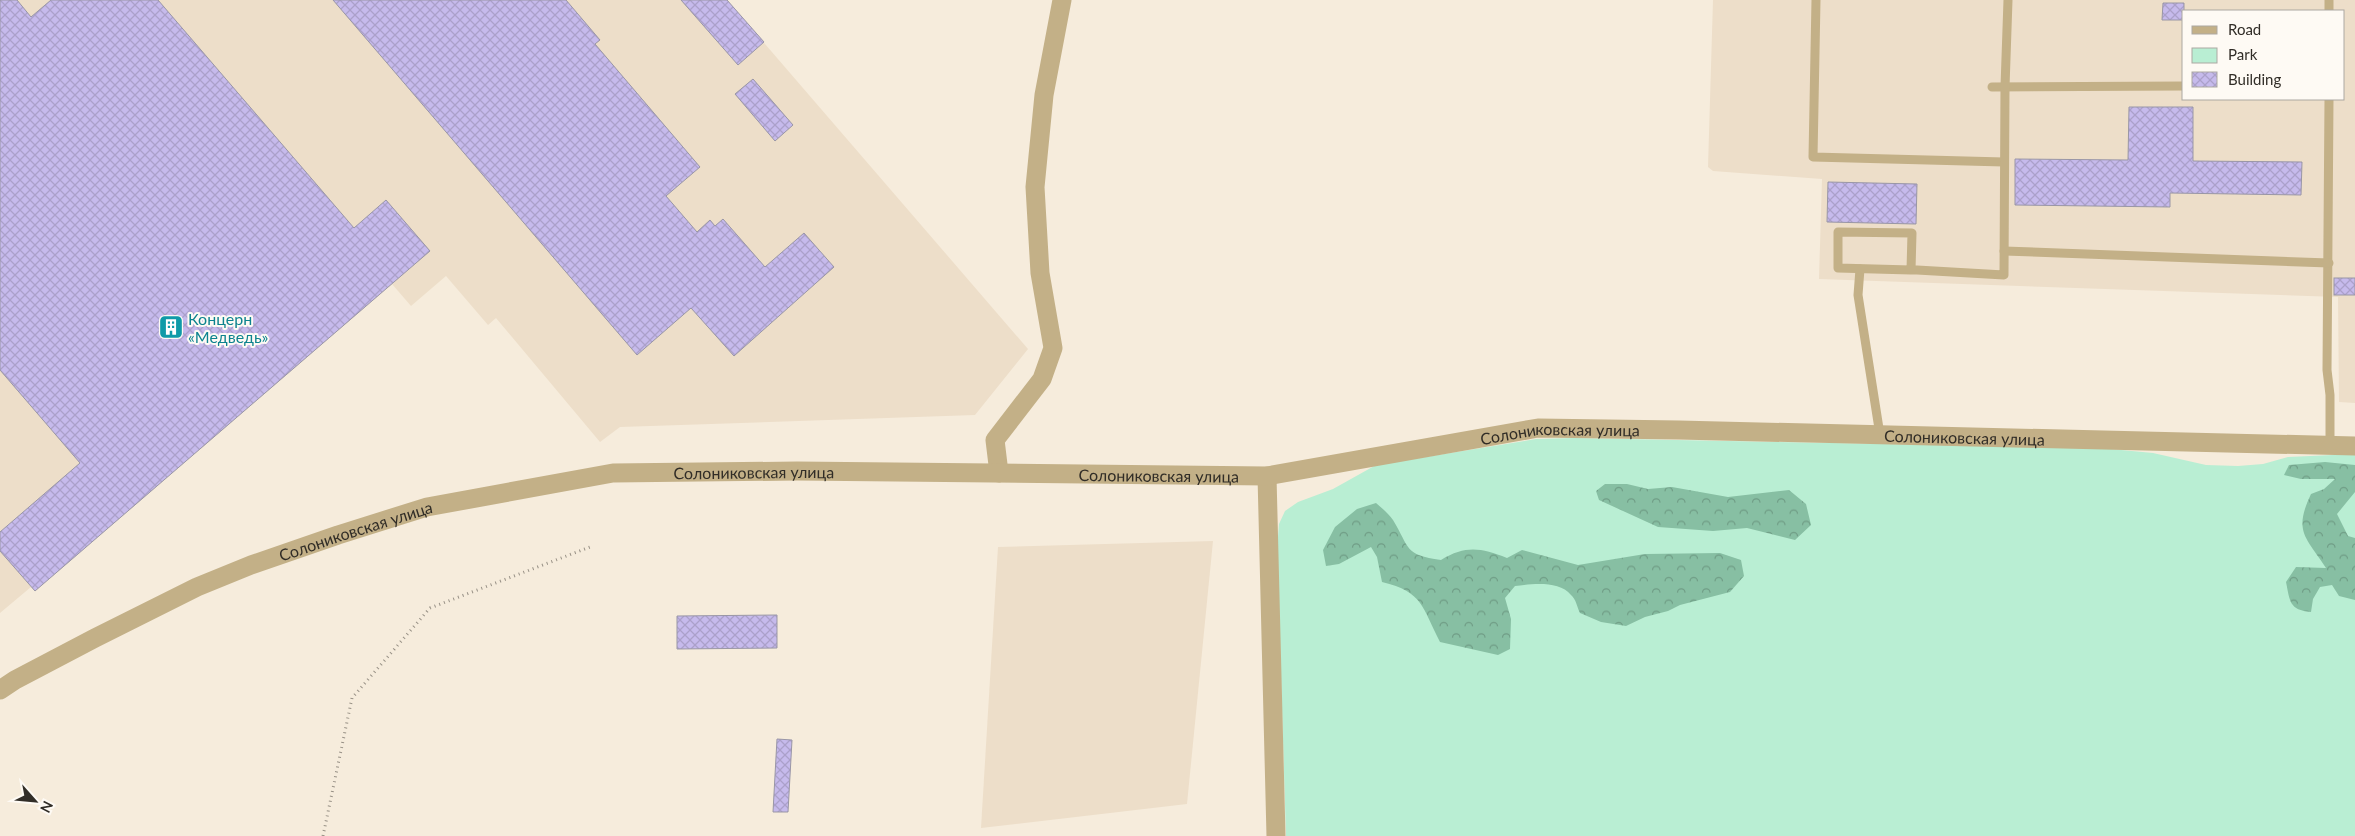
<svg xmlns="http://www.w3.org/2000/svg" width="2355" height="836" font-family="Lato,sans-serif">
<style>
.built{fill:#eddec9;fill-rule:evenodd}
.green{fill:#b9eed3}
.forest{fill:url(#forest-crowns)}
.building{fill:url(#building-cross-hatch);stroke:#9996a6}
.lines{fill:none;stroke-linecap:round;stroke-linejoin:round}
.path{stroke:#989186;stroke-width:3;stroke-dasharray:1 4;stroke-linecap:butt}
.lane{stroke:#c3b087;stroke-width:9}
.street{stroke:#c3b087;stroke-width:19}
.labels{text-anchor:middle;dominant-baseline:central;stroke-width:4;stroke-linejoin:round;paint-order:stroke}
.culture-label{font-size:16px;fill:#0d838f;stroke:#fefaf4;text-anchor:start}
.street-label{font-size:16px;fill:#312d27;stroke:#fefaf4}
</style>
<defs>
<pattern id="forest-crowns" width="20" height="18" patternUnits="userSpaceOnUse" patternTransform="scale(1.25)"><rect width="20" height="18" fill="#87bfa3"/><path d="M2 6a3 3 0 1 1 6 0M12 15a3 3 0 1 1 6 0" fill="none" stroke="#6f9c85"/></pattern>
<pattern id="building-cross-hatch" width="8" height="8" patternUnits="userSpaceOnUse" patternTransform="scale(1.25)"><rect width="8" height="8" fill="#c6baec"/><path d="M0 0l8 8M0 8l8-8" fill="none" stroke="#aba0ca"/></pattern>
</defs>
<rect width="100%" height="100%" fill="#f6ecdc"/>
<g class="built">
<polygon points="0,0 727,0 1028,349 975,415 620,427 600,442 496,318 488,325 446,276 411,306 392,284 35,591 31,587 0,613"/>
<path d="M1713,0H2355V403L2339,402L2338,297L1819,279L1822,179L1713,171L1708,167ZM2184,11H2344V99H2184Z"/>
<polygon points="1213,541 1187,804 981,828 998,547"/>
</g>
<polygon class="green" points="1574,438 2100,448 2153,453 2206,465 2238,466 2263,464 2288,457 2355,454 2355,836 1286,836 1277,549 1279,524 1285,511 1298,502 1333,489 1376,465 1536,439"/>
<g class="forest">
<path d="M2325,462L2355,465V492L2337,514L2348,536L2355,538V600L2339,596L2332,585L2320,587L2313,599L2311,612C2289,610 2290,601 2286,582L2296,567L2326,568C2306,537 2293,532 2311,494L2324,489L2335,479H2301L2284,475L2289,465Z"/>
<polygon points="1605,484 1627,484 1648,489 1672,487 1728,497 1789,490 1806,504 1811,525 1795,540 1747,528 1713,531 1658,527 1599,500 1596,491"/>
<path d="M1376,503C1382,508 1389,514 1393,520C1410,548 1404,555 1441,560C1466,545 1481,548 1507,558L1522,550L1578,565L1645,554L1720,553L1741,560L1744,576L1730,592L1680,605L1668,611L1645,617L1626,626L1601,622L1580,613C1577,607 1576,599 1571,595C1559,580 1531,584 1515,586L1505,598L1511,619L1510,649L1498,655L1440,642C1422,608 1424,592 1382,582L1377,557L1371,547L1339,564L1326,566L1323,550L1335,527L1357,509Z"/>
</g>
<g class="building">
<polygon points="0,0 17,0 31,17 51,0 158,0 354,228 386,200 430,251 35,591 0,551 0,532 80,463 0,370"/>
<polygon points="333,0 566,0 600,40 595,44 700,167 666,196 697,232 710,220 715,226 723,219 765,267 804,233 834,267 734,356 691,308 637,355"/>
<polygon points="681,0 727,0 764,42 738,65"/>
<polygon points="2163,3 2184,3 2184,20 2162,20"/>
<polygon points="753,79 793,125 775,141 735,94"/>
<polygon points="2129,107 2193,107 2193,161 2302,162 2301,195 2170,193 2170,207 2015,205 2015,159 2128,160"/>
<polygon points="1828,182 1917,184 1916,224 1827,222"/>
<rect x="2334" y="278" width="21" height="17"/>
<polygon points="777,615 777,648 677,649 677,616"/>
<polygon points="777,739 792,740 788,812 773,812"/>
</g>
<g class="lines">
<polyline class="path" points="323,836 352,698 430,608 590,547"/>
<g class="lane">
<polyline points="1816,0 1813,157 2004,162"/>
<polyline points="2329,0 2329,11"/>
<polyline points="1992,87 2184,86"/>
<polyline points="2329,99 2327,370 2330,395 2330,445"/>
<polyline points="2004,251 2329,263"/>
<polyline points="1860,269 1858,295 1880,435"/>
<polyline points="1911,270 1912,233 1838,232 1838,268 1911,270 1917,270 2004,275 2005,87 2008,0"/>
</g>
<g class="street">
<polyline points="999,473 995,440 1042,379 1053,348 1040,273 1035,187 1044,95 1062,0"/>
<polyline points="1267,476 1276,836"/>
<path id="s1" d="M0,690L15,680L95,638L197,587L251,565L338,535L427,507L613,473L797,471L1267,476L1538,428L1679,430L2355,446"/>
</g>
</g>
<defs>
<symbol id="building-square" viewBox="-11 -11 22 22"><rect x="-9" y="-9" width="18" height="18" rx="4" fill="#0f9aa8" stroke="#fefaf4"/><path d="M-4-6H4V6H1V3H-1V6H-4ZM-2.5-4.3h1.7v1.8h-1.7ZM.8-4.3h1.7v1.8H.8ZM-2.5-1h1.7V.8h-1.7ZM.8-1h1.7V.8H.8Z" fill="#fff"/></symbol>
</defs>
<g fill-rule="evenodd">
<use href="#building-square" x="157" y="313" width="28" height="28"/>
</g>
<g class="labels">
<g class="culture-label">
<text x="188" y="318">Концерн<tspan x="188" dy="18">«Медведь»</tspan></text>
</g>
<g class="street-label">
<text stroke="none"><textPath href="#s1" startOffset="1606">Солониковская улица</textPath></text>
<text stroke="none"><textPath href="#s1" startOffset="2011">Солониковская улица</textPath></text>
<text stroke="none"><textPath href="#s1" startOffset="796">Солониковская улица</textPath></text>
<text stroke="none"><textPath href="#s1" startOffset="1201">Солониковская улица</textPath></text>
<text stroke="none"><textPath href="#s1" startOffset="391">Солониковская улица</textPath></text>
</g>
</g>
<rect x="2182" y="10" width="162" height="90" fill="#fefaf4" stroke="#aca8a2"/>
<rect x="2192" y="26" width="25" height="8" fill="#c3b087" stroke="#aca8a2"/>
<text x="2228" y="35" font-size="15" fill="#312d27">Road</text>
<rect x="2192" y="48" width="25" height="15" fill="#b9eed3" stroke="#aca8a2"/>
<text x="2228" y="60" font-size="15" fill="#312d27">Park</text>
<rect x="2192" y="72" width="25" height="15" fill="url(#building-cross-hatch)" stroke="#aca8a2"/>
<text x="2228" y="85" font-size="15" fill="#312d27">Building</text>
<g transform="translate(35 801) rotate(117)" stroke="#fefaf4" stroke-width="4" paint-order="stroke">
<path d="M0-4L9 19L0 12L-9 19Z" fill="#312d27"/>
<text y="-8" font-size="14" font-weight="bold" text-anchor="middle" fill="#312d27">N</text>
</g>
</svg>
